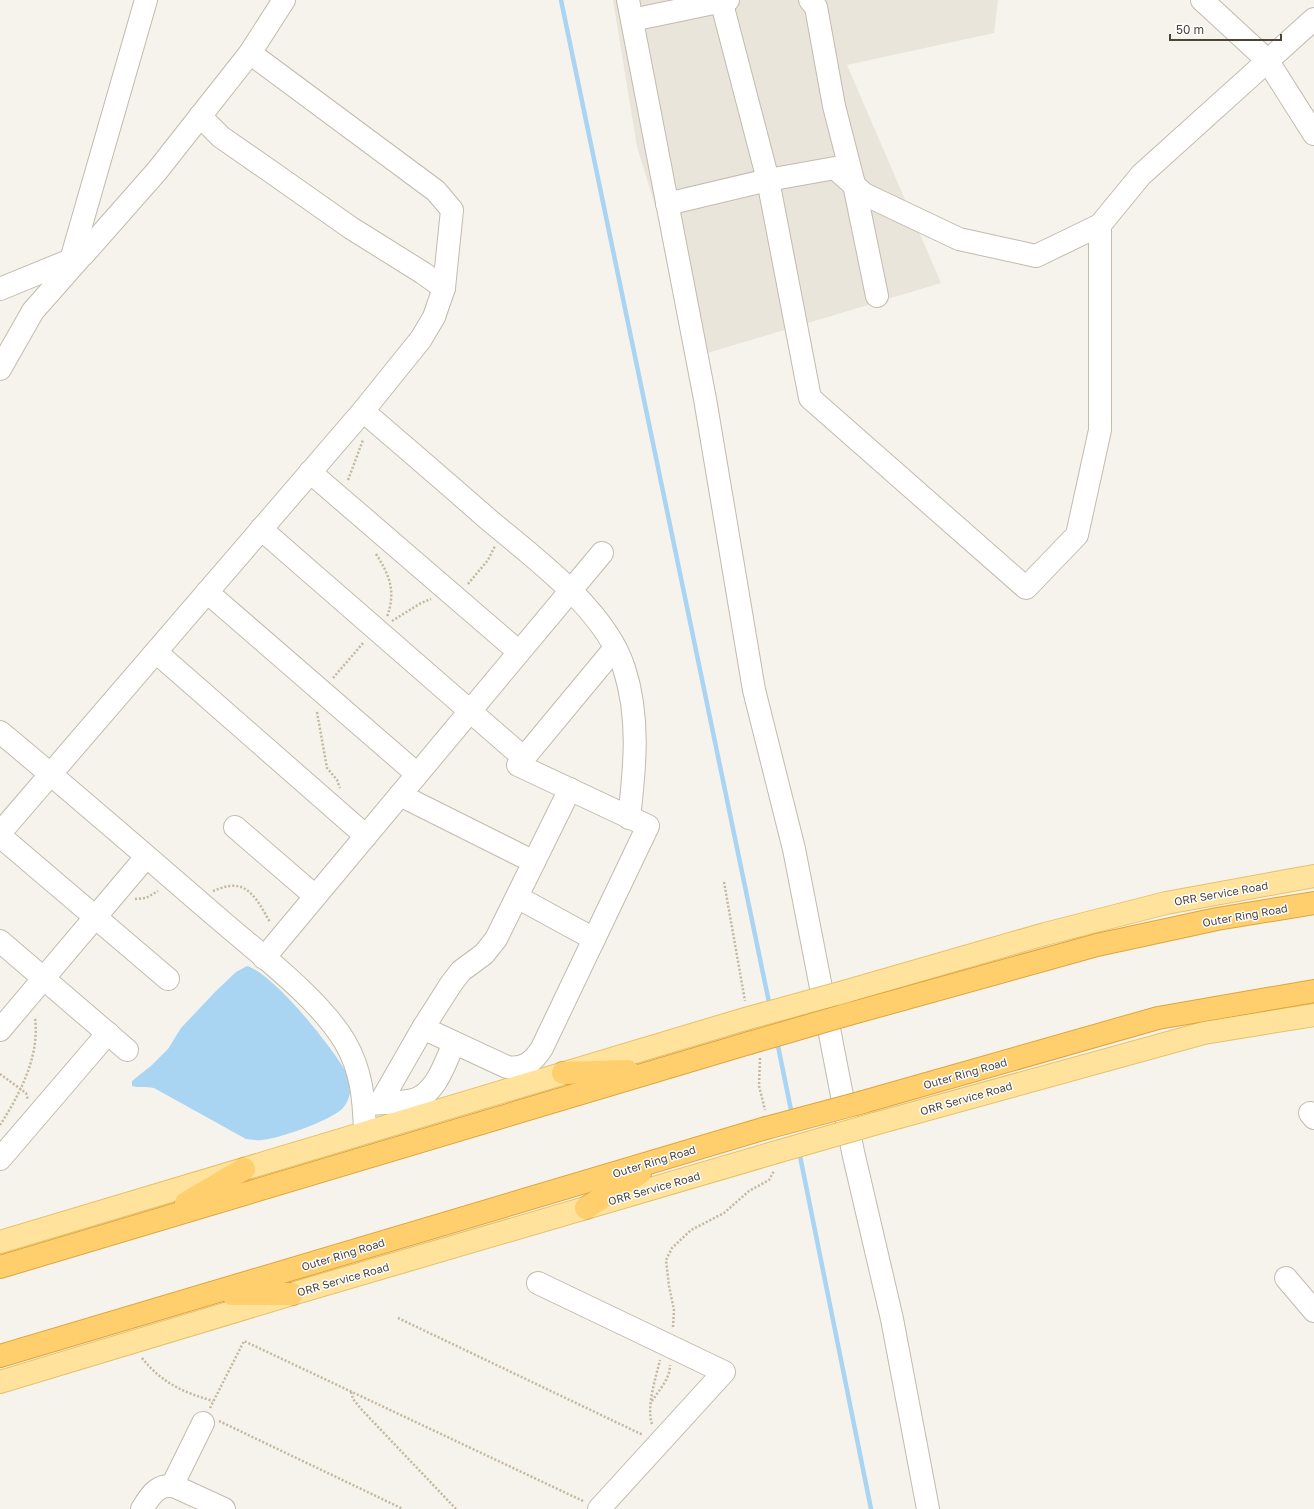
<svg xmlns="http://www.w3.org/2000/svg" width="1314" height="1509" font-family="'Golos Text',sans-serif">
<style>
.residential{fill:#eae5da}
.water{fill:#a9d4f2}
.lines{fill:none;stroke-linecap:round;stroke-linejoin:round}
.stream{stroke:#a9d4f2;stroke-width:4.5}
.minor-casing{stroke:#c2bbae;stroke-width:24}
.major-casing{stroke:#e6c16a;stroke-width:24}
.highway-casing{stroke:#e0a43c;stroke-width:24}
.path{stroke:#c4b79f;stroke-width:2.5;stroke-dasharray:2 2;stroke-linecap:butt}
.minor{stroke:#fff;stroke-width:22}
.major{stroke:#ffe39c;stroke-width:22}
.highway{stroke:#ffcf6e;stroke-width:22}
.major-bridge-casing{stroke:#e6c16a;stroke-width:24;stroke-linecap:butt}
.highway-bridge-casing{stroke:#e0a43c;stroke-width:24;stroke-linecap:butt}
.major-bridge{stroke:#ffe39c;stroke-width:22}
.highway-bridge{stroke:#ffcf6e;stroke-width:22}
.labels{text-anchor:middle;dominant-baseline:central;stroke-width:3;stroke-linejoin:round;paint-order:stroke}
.street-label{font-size:11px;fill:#4b4439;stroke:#fff}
</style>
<rect width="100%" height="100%" fill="#f6f3ec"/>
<polygon class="residential" points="613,0 998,0 994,33 847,65 941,283 701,355 637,147"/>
<path class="water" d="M247,966C274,974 335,1050 349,1077C350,1080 351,1088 350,1092C350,1096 346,1105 343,1108C332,1120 278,1139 262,1140C257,1141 251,1139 246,1139L154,1088C146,1086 139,1088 132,1086V1081L152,1065L168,1049L181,1028L216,991L236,972Z"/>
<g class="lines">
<g class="stream">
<polyline points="561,0 770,1007"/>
<polyline points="777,1041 792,1115"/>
<polyline points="799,1151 871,1509"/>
</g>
<defs>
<g id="minor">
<polyline points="628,0 705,399 754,690 794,849 853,1152 892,1319 928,1509"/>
<polyline points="721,0 768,180 810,398 1026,588 1077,535 1100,430 1100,225"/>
<polyline points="810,0 816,7 834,106 854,184 877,296"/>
<polyline points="1202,0 1267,60 1314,134"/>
<polyline points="632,20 728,0"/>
<polyline points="250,53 436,191 452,210 444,288"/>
<polyline points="667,204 768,180 835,168 864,194 959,239 1036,256 1100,225 1141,175 1314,19"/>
<polyline points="71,260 146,0"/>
<polyline points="0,289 83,255 157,171 250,53 284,0"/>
<polyline points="0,369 33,311 79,259"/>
<path d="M363,411C405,447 447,483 489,520C534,558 605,609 624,668C640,717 635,767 629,818"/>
<polyline points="310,472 519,652"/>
<polyline points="261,529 524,758"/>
<polyline points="207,592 417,774"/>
<polyline points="156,652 366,836"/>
<path d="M0,732C74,793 146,856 218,918C258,953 319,998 345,1042C362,1071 364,1100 365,1132"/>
<polyline points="400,795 534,862"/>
<polyline points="235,827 315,896"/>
<polyline points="0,833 363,411 421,339 434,317 444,288 423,273 351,228 270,171 221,137 200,116"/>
<polyline points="0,836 168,979"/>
<polyline points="517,897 594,939"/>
<polyline points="0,941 127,1050"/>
<polyline points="264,958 602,553"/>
<path d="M423,1028L507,1067C524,1070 534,1061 542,1048L648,826L518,765L615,648"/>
<polyline points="0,1030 146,857"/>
<polyline points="380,1103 423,1028 451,984 461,971 484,954 496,939 570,789"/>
<path d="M369,1104C383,1103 399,1103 413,1100C436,1094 445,1063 454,1043"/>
<polyline points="1310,1113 1314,1118"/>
<polyline points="0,1159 108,1033"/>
<polyline points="1286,1278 1314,1311"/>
<polyline points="538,1283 724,1372 599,1509"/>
<polyline points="172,1486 203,1423"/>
<path d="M142,1509C150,1496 158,1482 176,1487L224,1509"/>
</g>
<g id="major">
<polyline points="847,991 1045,934 1166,903 1314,876"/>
<polyline points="874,1124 1204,1033 1314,1015"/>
<polyline points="0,1242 745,1019"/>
<polyline points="0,1382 292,1294 773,1153"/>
</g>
<g id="highway">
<polyline points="842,1016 1097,945 1217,919 1314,903"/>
<polyline points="563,1073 628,1071"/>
<polyline points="863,1102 1158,1018 1314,991"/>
<polyline points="186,1203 244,1169"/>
<polyline points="586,1208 640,1173"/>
<polyline points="0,1267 749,1043"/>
<polyline points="232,1294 292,1294"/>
<polyline points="0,1356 766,1128"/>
</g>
</defs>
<use href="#minor" class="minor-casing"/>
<use href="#major" class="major-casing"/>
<use href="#highway" class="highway-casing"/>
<g class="path">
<polyline points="348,480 363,440"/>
<path d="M376,554C390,576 396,591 387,617"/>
<polyline points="468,584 488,560 495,546"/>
<polyline points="392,621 421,603 431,599"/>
<polyline points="333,678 364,642"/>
<polyline points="317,712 327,768 337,780 340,788"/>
<polyline points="724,882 745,1001"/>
<path d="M213,891C219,889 225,886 231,886C251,883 262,909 270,922"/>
<polyline points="135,899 146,898 158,891"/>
<polyline points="760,1058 759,1086 765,1110"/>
<polyline points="0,1074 26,1093 28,1100"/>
<path d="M0,1125C20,1094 40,1056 35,1018"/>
<polyline points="398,1318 643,1435"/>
<polyline points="673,1327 674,1310 669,1286 666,1260 672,1248 691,1230 724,1213 749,1191 769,1180 774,1171"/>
<path d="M142,1358C163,1384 183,1392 213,1401"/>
<polyline points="351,1392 353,1399 362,1410 456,1509"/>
<path d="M652,1401C659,1390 670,1379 670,1365"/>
<polyline points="210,1408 244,1341 583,1501"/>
<polyline points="219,1421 403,1509"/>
<path d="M652,1424C646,1407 656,1377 660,1360"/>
</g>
<use href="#minor" class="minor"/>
<use href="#major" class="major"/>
<use href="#highway" class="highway"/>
<defs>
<g id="major-bridge">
<polyline points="745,1019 847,991"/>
<polyline points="773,1153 874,1124"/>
</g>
<g id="highway-bridge">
<polyline points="749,1043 842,1016"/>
<polyline points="766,1128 863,1102"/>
</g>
</defs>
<use href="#major-bridge" class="major-bridge-casing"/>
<use href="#highway-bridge" class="highway-bridge-casing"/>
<use href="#major-bridge" class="major-bridge"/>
<use href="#highway-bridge" class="highway-bridge"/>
</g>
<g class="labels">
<g class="street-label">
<text transform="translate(1221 893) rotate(-10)">ORR Service Road</text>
<text transform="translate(1245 915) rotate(-10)">Outer Ring Road</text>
<text transform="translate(965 1073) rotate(-16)">Outer Ring Road</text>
<text transform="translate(966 1098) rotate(-16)">ORR Service Road</text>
<text transform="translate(654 1161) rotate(-17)">Outer Ring Road</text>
<text transform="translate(654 1188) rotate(-16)">ORR Service Road</text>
<text transform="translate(343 1254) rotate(-17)">Outer Ring Road</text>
<text transform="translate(343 1279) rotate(-16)">ORR Service Road</text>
</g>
</g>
<path d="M1170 34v6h111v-6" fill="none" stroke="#4b4439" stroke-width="2"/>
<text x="1176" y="34" font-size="12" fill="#4b4439" stroke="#ffffff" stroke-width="3" paint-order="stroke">50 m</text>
</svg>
